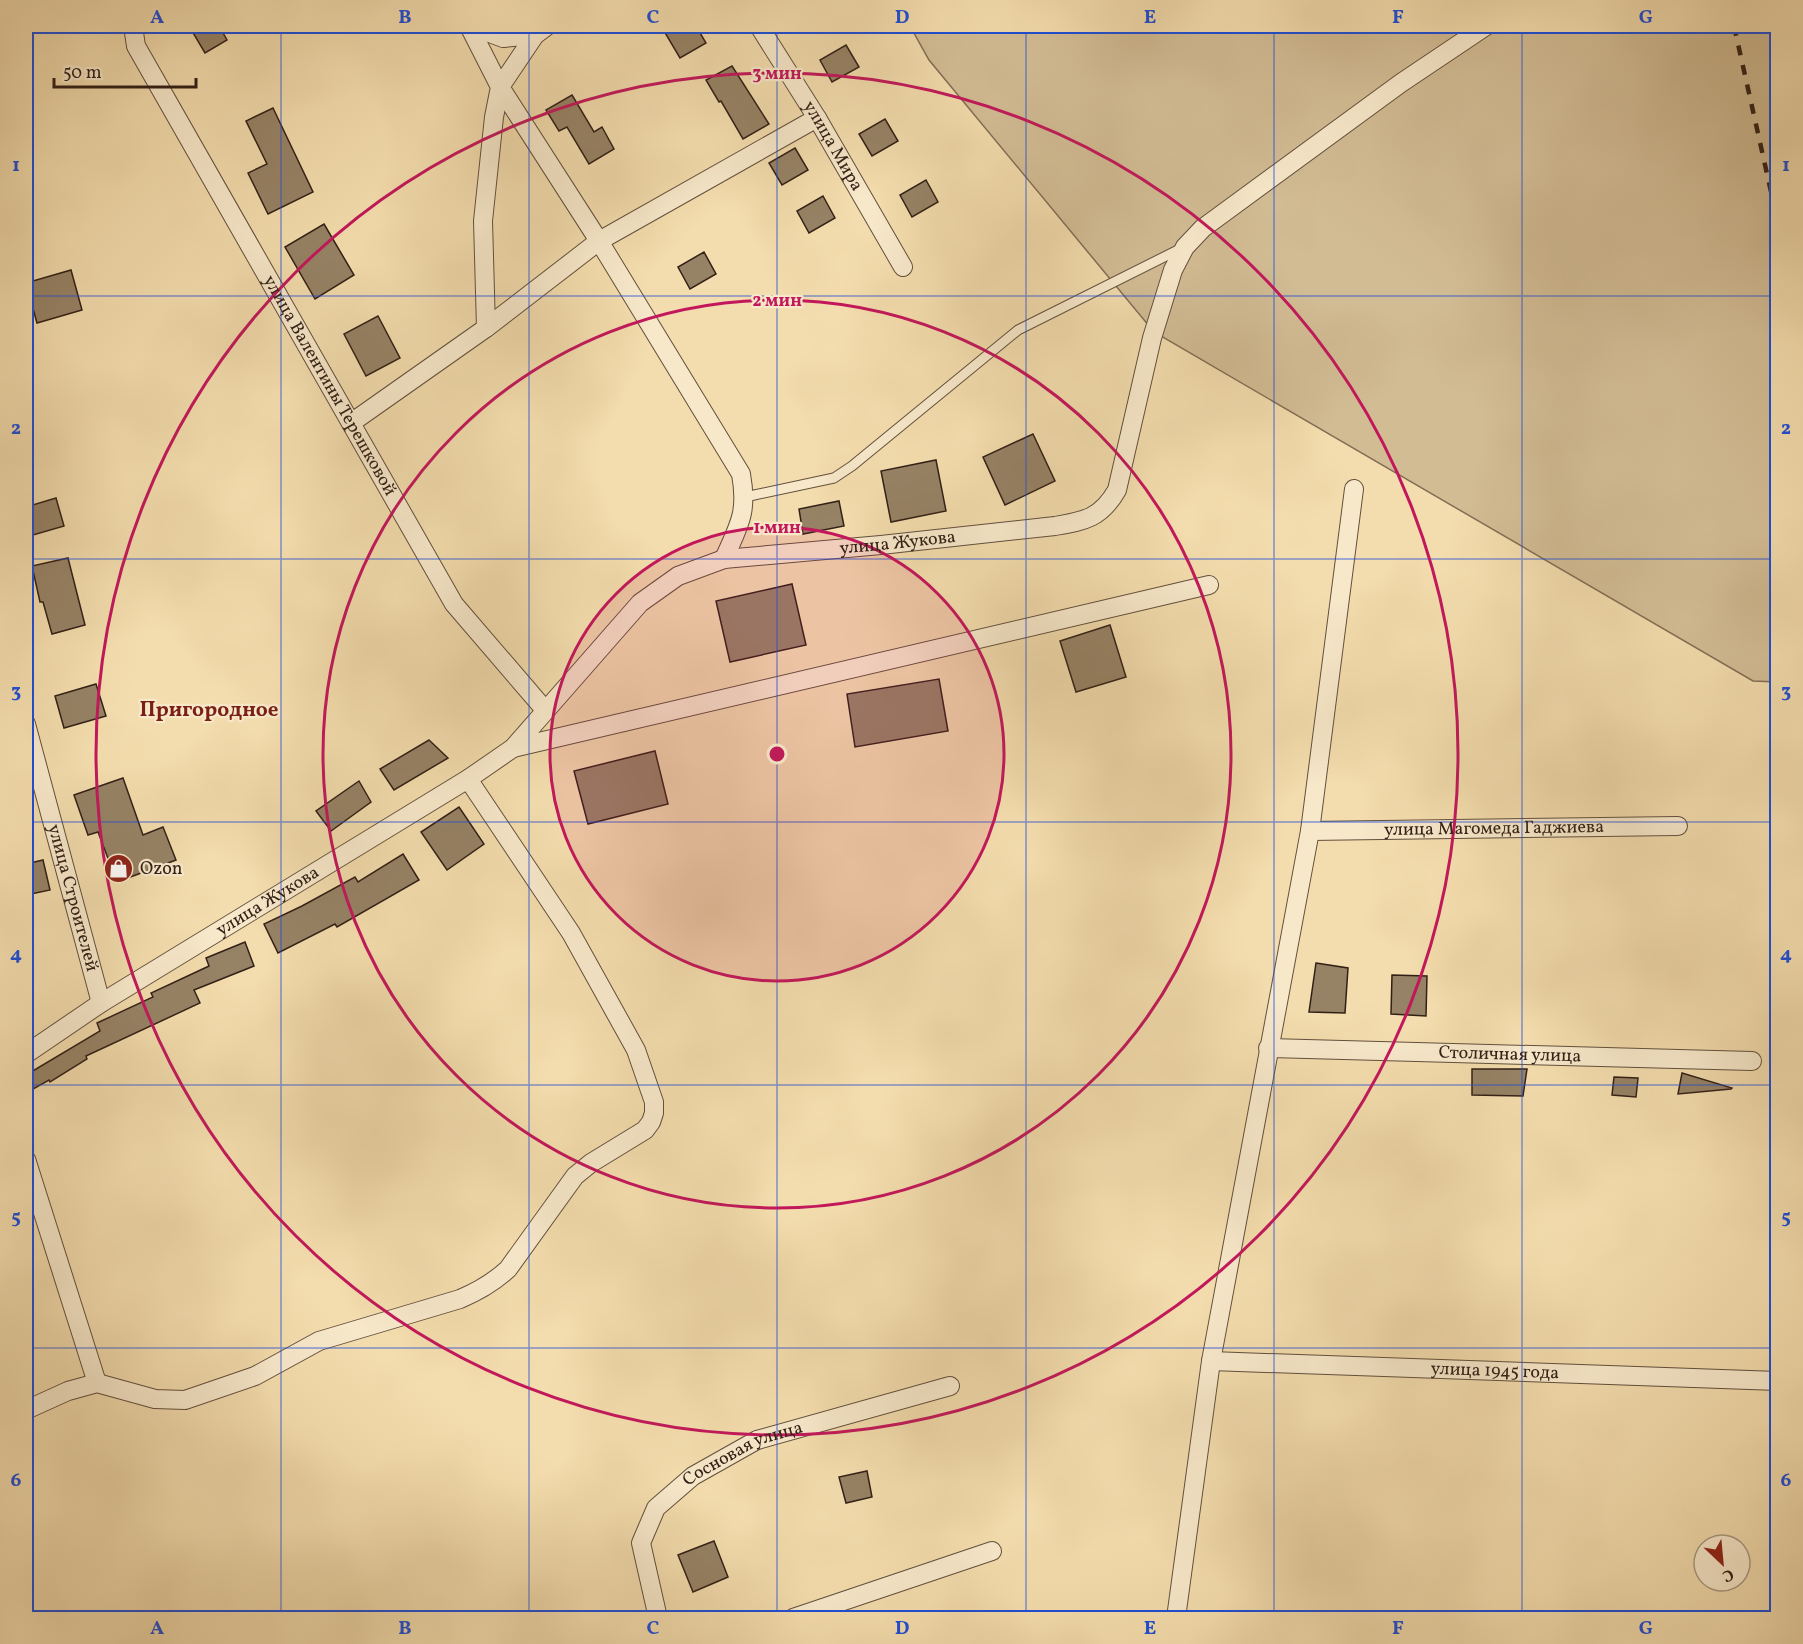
<svg xmlns="http://www.w3.org/2000/svg" width="1803" height="1644" font-family="Vollkorn,serif">
<style>
.green{fill:#d2bc94;stroke:#826e56;stroke-width:1.5}
.building{fill:#968265;stroke:#322017;stroke-width:1.5}
.lines{fill:none;stroke-linecap:round;stroke-linejoin:round}
.service-casing{stroke:#624f3c;stroke-width:11}
.minor-casing{stroke:#624f3c;stroke-width:20}
.service{stroke:#f7e8ca;stroke-width:9}
.minor{stroke:#f7e8ca;stroke-width:18}
.rail{stroke:#322017;stroke-width:4.5;stroke-dasharray:10 10;stroke-linecap:butt}
.grid{fill:none;stroke:#1d4ed8;stroke-width:1.5;stroke-opacity:0.55}
.ring{fill:none;stroke:#c2185b;stroke-width:3}
.labels{text-anchor:middle;dominant-baseline:central;stroke-width:4.5;stroke-linejoin:round;paint-order:stroke}
.street-label{font-size:18px;fill:#322017;stroke:#f7e8ca}
.poi-label{font-size:18px;fill:#322017;stroke:#f7e8ca;text-anchor:start}
.quarter-label{font-size:21px;font-weight:bold;fill:#7a1f14;stroke:#f7e8ca}
.centre{fill:#c2185b;stroke:#f7e8ca;stroke-width:3}
.ring-label{font-size:18px;text-anchor:middle;font-weight:bold;fill:#c2185b;stroke:#f7e8ca;stroke-width:4.5;stroke-linejoin:round;paint-order:stroke}
.neatline{fill:none;stroke:#1d4ed8;stroke-width:2}
.grid-label{font-size:20px;text-anchor:middle;font-weight:bold;fill:#1d4ed8}
</style>
<rect width="100%" height="100%" fill="#f3dcad"/>
<filter id="stains"><feTurbulence type="fractalNoise" baseFrequency=".00333" numOctaves="4"/><feColorMatrix values="0 0 0 0 .2 0 0 0 0 .09 0 0 0 0 .02 0 0 0 .5 -.17"/></filter>
<radialGradient id="worn" r=".72"><stop offset=".6" stop-color="#630" stop-opacity="0"/><stop offset="1" stop-color="#630" stop-opacity=".3"/></radialGradient>
<polygon class="green" points="910,26 1777,26 1777,682 1753,681 1154,332 929,60"/>
<g class="building">
<polygon points="189,26 219,26 227,40 205,53"/>
<polygon points="661,26 696,26 706,43 680,58"/>
<polygon points="846,45 859,67 832,82 820,60"/>
<polygon points="732,66 769,124 743,139 721,101 719,102 706,80"/>
<polygon points="572,95 594,132 602,127 614,149 589,164 567,127 559,131 546,110"/>
<polygon points="273,108 313,192 268,214 248,173 267,164 246,121"/>
<polygon points="885,119 898,141 872,156 859,134"/>
<polygon points="795,148 808,170 782,185 769,163"/>
<polygon points="926,180 938,202 912,217 900,195"/>
<polygon points="823,196 835,218 809,233 797,211"/>
<polygon points="324,224 354,275 315,299 285,247"/>
<polygon points="704,252 716,274 690,289 678,267"/>
<polygon points="71,270 82,310 37,323 26,283"/>
<polygon points="378,316 400,358 366,376 344,334"/>
<polygon points="1033,434 1055,481 1005,505 983,457"/>
<polygon points="936,460 946,511 891,522 881,471"/>
<polygon points="56,498 64,526 26,537 26,507"/>
<polygon points="839,501 844,526 803,534 799,509"/>
<polygon points="68,558 85,625 52,634 43,602 40,602 32,566"/>
<polygon points="792,584 806,645 730,662 716,601"/>
<polygon points="1110,625 1126,677 1076,692 1060,641"/>
<polygon points="939,679 948,731 855,747 847,694"/>
<polygon points="96,684 106,716 64,728 55,696"/>
<polygon points="429,740 448,758 394,790 380,769"/>
<polygon points="655,751 668,804 588,824 574,771"/>
<polygon points="123,778 143,835 163,827 176,860 117,882 98,832 88,835 74,795"/>
<polygon points="359,781 371,802 331,831 316,811"/>
<polygon points="459,807 484,844 447,870 421,832"/>
<polygon points="403,854 419,880 337,927 335,924 278,953 264,924 302,906 355,877 358,882"/>
<polygon points="43,860 50,890 26,895 26,864"/>
<polygon points="245,942 254,966 194,990 200,1003 86,1056 87,1059 50,1082 49,1080 26,1093 26,1075 100,1031 97,1023 153,997 151,993 209,966 206,958"/>
<polygon points="1316,963 1348,968 1345,1013 1309,1012"/>
<polygon points="1392,975 1427,976 1426,1016 1391,1014"/>
<polygon points="1472,1069 1527,1069 1523,1096 1472,1095"/>
<polygon points="1682,1073 1732,1088 1731,1089 1678,1094"/>
<polygon points="1614,1077 1638,1078 1636,1097 1612,1095"/>
<polygon points="867,1471 872,1497 846,1503 839,1477"/>
<polygon points="714,1541 728,1577 693,1592 678,1555"/>
</g>
<g class="lines">
<defs>
<polyline id="service" points="745,497 834,478 852,466 1018,330 1182,248"/>
<g id="minor">
<path id="s1" d="M133,26L136,46L454,604L545,710"/>
<polyline points="469,26 500,87 494,117 483,221 486,328"/>
<polyline points="471,26 503,38 535,35"/>
<path d="M547,26L535,35L500,87L599,241L741,474C748,513 739,525 724,559"/>
<path id="s2" d="M759,26L817,118L903,267"/>
<polyline points="351,423 486,328 599,241 817,118"/>
<path id="s3" d="M26,724L101,1003"/>
<polyline points="513,748 1209,585"/>
<path id="s4" d="M1310,831L1678,826"/>
<path id="s5" d="M1268,1048L1752,1061"/>
<path id="s6" d="M26,1054L101,1003L468,779L513,748L640,603L678,576L724,559L881,545L1055,526C1085,521 1101,518 1117,490L1152,338L1173,270L1185,247L1203,228L1401,83L1486,26"/>
<polyline points="26,1159 97,1383"/>
<path id="s7" d="M1211,1361L1778,1381"/>
<path d="M26,1410L68,1391L97,1383L155,1399L185,1400L255,1376L319,1341L460,1299C479,1291 493,1283 508,1269L575,1176L591,1163L645,1130L651,1122L654,1113V1102L636,1050L571,933L468,779"/>
<path id="s8" d="M658,1618L641,1543L656,1508L693,1476L757,1440L950,1386"/>
<polyline points="793,1618 992,1551"/>
<polyline points="1176,1618 1211,1361 1310,831 1354,489"/>
</g>
</defs>
<use href="#service" class="service-casing"/>
<use href="#minor" class="minor-casing"/>
<use href="#service" class="service"/>
<use href="#minor" class="minor"/>
<polyline class="rail" points="1734,26 1778,223"/>
</g>
<path class="grid" d="M281,26V1618M529,26V1618M777,26V1618M1026,26V1618M1274,26V1618M1522,26V1618M26,296H1778M26,559H1778M26,822H1778M26,1085H1778M26,1348H1778"/>
<circle cx="777" cy="754" r="227" fill="#c2185b" fill-opacity=".12"/>
<g class="ring">
<circle cx="777" cy="754" r="227"/>
<circle cx="777" cy="754" r="454"/>
<circle cx="777" cy="754" r="681"/>
</g>
<defs>
<symbol id="shop-disc" viewBox="-11 -11 22 22"><circle r="9.5" fill="#8f2418" stroke="#f7e8ca"/><path d="M-5-2.5h2.3a2.7 3.5 0 0 1 5.4 0H5L5.5 6h-11ZM-1.5-2.5h3a1.5 2.3 0 0 0-3 0Z" fill="#fff"/></symbol>
</defs>
<g fill-rule="evenodd">
<use href="#shop-disc" x="102" y="852" width="33" height="33"/>
</g>
<g class="labels">
<g class="street-label">
<text stroke="none"><textPath href="#s2" startOffset="141">улица Мира</textPath></text>
<text stroke="none"><textPath href="#s1" startOffset="411">улица Валентины Терешковой</textPath></text>
<text stroke="none"><textPath href="#s6" startOffset="1038">улица Жукова</textPath></text>
<text stroke="none"><textPath href="#s4" startOffset="184">улица Магомеда Гаджиева</textPath></text>
<text stroke="none"><textPath href="#s3" startOffset="180">улица Строителей</textPath></text>
<text stroke="none"><textPath href="#s6" startOffset="286">улица Жукова</textPath></text>
<text stroke="none"><textPath href="#s5" startOffset="242">Столичная улица</textPath></text>
<text stroke="none"><textPath href="#s7" startOffset="284">улица 1945 года</textPath></text>
<text stroke="none"><textPath href="#s8" startOffset="219">Сосновая улица</textPath></text>
</g>
<g class="poi-label">
<text x="140" y="869">Ozon</text>
</g>
<g class="quarter-label">
<text x="209" y="710">Пригородное</text>
</g>
</g>
<circle cx="777" cy="754" r="9" class="centre"/>
<g class="ring-label">
<text x="777" y="79">3 мин</text>
<text x="777" y="306">2 мин</text>
<text x="777" y="533">1 мин</text>
</g>
<rect width="1803" height="1644" fill="none" stroke="#f3dcad" stroke-width="66"/>
<g transform="translate(1722 1563) rotate(154)"><circle r="28" fill="#f7e8ca" stroke="#a89882" stroke-width="1.5"/>
<path d="M0-4.5L10 22L0 15L-10 22Z" fill="#8f2418"/>
<text y="-9" font-size="16" font-weight="bold" text-anchor="middle" fill="#322017">С</text>
</g>
<path d="M54 78v9h142v-9" fill="none" stroke="#322017" stroke-width="3"/>
<text x="63" y="78" font-size="18" fill="#322017" stroke="#f7e8ca" stroke-width="4.5" paint-order="stroke">50 m</text>
<rect x="33" y="33" width="1737" height="1578" class="neatline"/>
<g class="grid-label">
<text x="157" y="23">A</text>
<text x="405" y="23">B</text>
<text x="653" y="23">C</text>
<text x="902" y="23">D</text>
<text x="1150" y="23">E</text>
<text x="1398" y="23">F</text>
<text x="1646" y="23">G</text>
<text x="16" y="171">1</text>
<text x="1786" y="171">1</text>
<text x="16" y="434">2</text>
<text x="1786" y="434">2</text>
<text x="16" y="697">3</text>
<text x="1786" y="697">3</text>
<text x="16" y="960">4</text>
<text x="1786" y="960">4</text>
<text x="16" y="1223">5</text>
<text x="1786" y="1223">5</text>
<text x="16" y="1486">6</text>
<text x="1786" y="1486">6</text>
<text x="157" y="1634">A</text>
<text x="405" y="1634">B</text>
<text x="653" y="1634">C</text>
<text x="902" y="1634">D</text>
<text x="1150" y="1634">E</text>
<text x="1398" y="1634">F</text>
<text x="1646" y="1634">G</text>
</g>
<rect width="100%" height="100%" filter="url(#stains)"/>
<rect width="100%" height="100%" fill="url(#worn)"/>
</svg>
